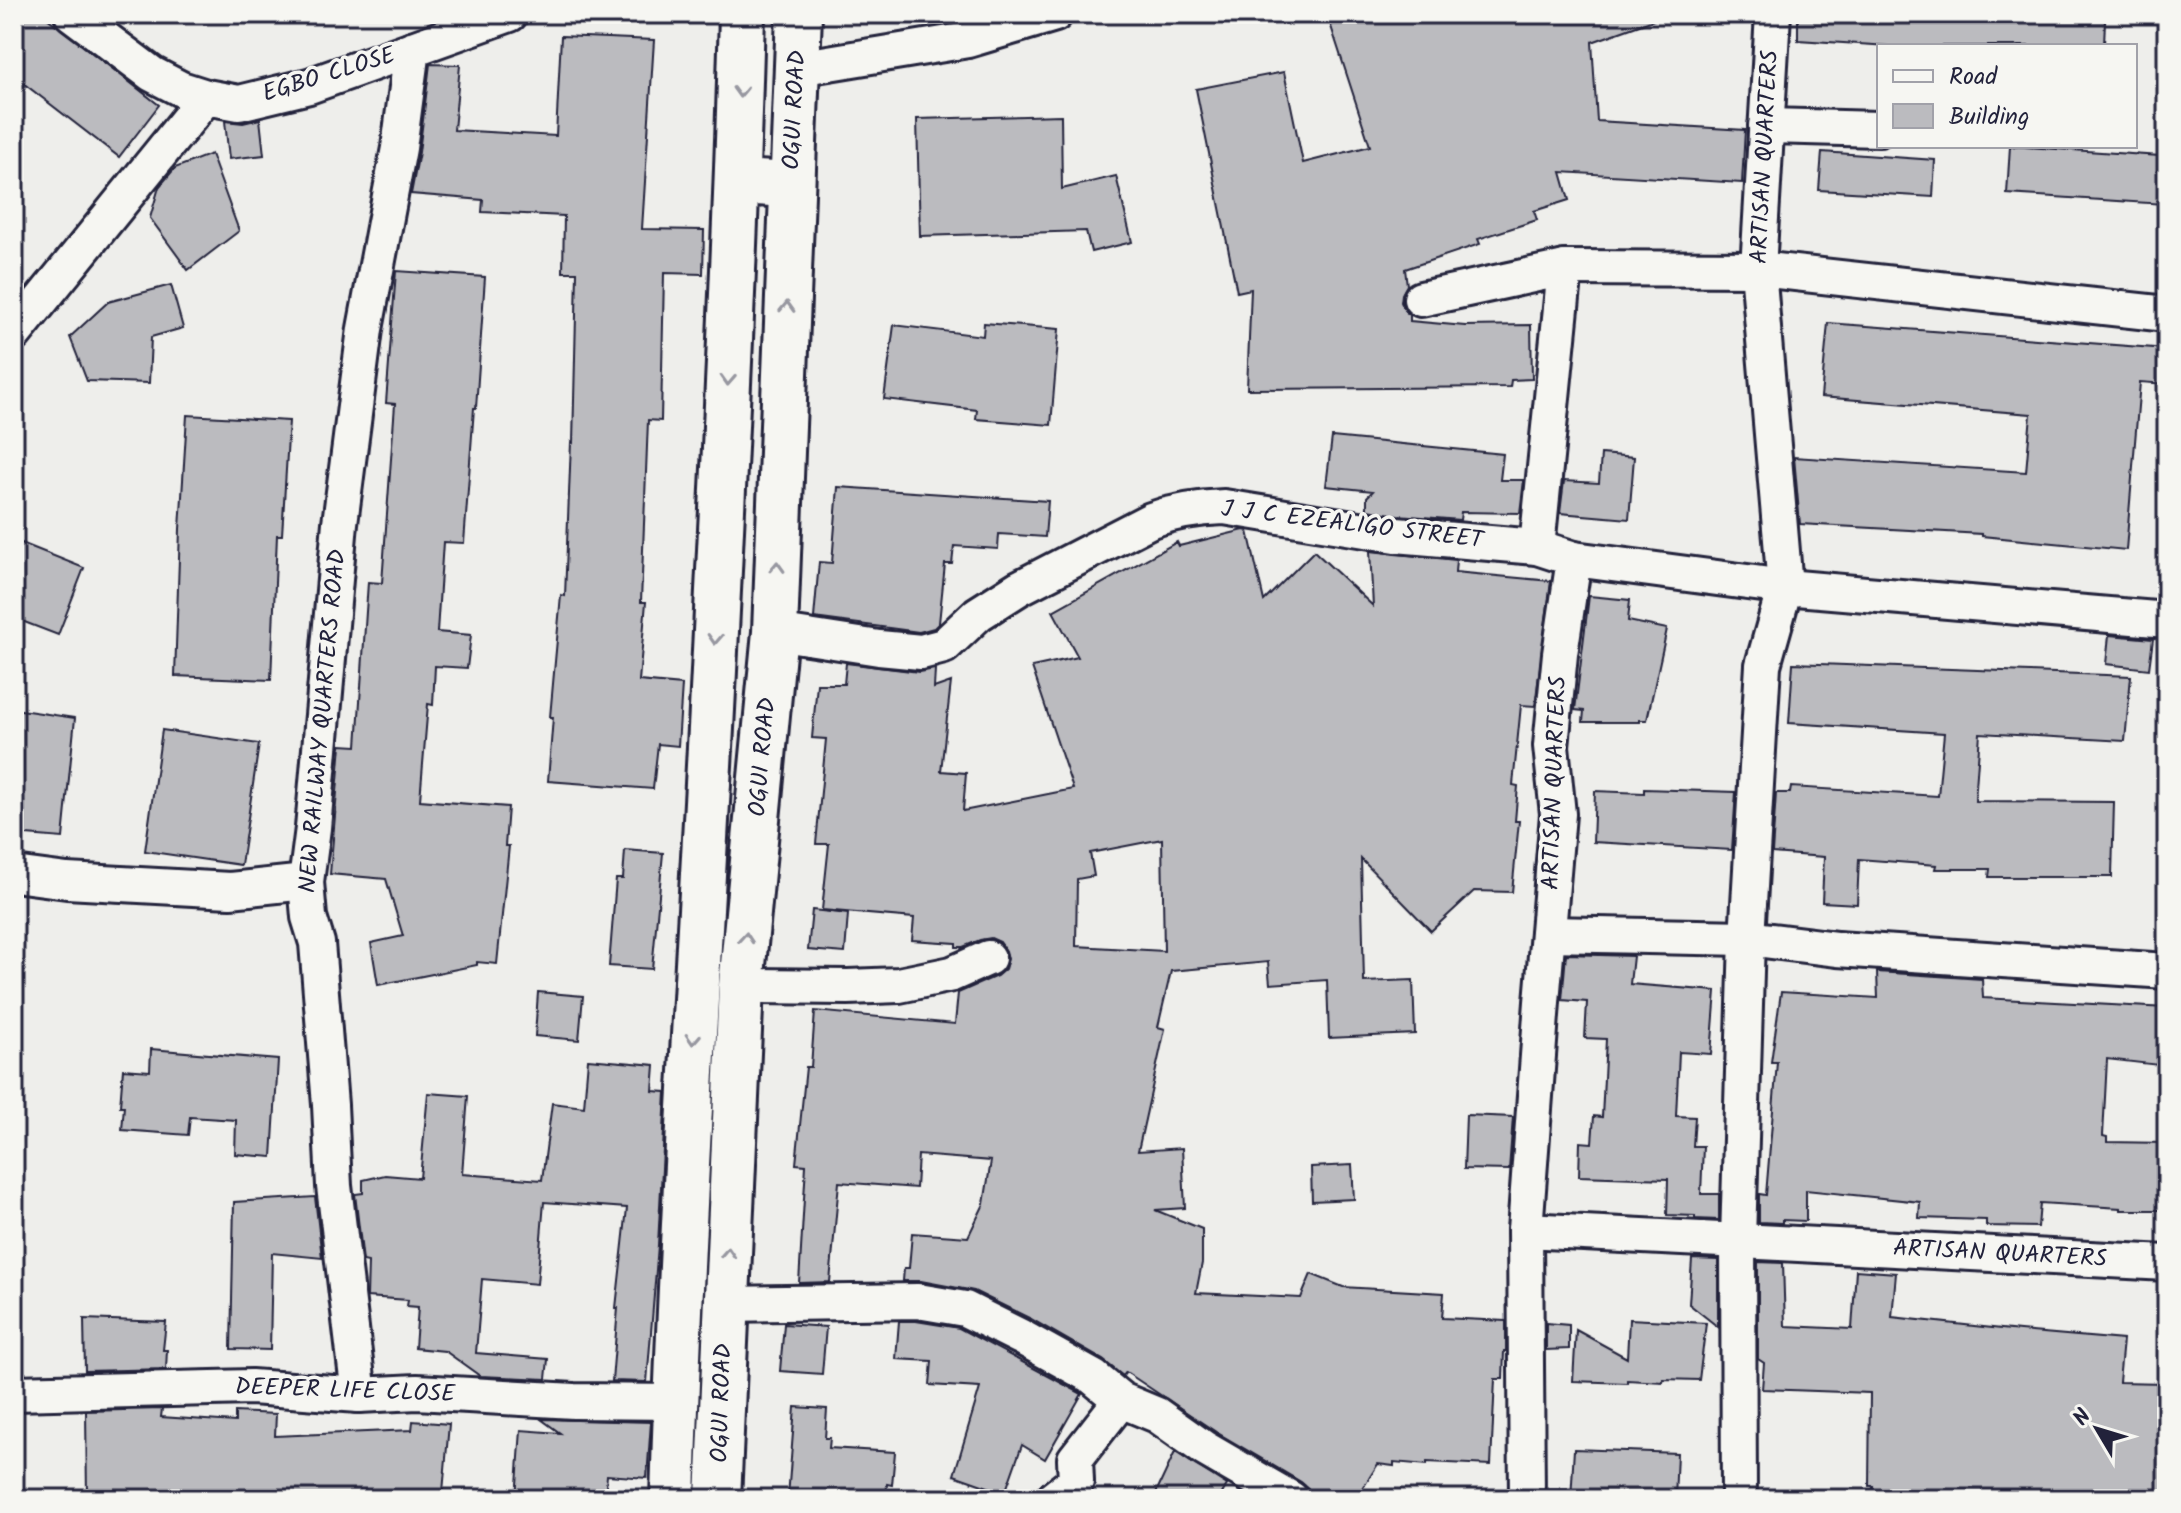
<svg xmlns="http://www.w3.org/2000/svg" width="2181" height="1513" font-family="Kalam,sans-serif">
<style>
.building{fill:#bbbbbf;stroke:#22223b;stroke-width:2;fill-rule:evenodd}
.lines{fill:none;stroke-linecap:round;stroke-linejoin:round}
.minor-casing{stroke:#22223b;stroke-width:40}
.secondary-casing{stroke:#22223b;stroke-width:50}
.primary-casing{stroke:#22223b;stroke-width:50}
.minor{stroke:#f6f6f2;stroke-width:34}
.secondary{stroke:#f6f6f2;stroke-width:44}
.primary{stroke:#f6f6f2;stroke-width:44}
.oneway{stroke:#9797a0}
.labels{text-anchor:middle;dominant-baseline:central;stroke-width:7;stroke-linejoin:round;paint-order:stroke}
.street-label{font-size:24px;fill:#22223b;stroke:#f6f6f2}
</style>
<rect width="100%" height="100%" fill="#eeeeeb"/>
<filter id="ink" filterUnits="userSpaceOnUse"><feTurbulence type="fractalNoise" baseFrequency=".0125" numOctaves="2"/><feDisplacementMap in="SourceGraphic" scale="16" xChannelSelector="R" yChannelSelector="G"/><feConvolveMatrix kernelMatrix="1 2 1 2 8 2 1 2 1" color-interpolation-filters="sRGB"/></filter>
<g filter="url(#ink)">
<g class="building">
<polygon points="24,14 42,14 159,105 119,157 14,76 14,27"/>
<polygon points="1327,14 1658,14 1659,18 1592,42 1597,121 1745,130 1742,183 1561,172 1569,200 1534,211 1537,220 1478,239 1480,244 1405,269 1407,285 1402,294 1401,302 1406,312 1410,315 1410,321 1465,326 1531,325 1532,379 1511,380 1510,387 1247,389 1251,289 1237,292 1196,89 1284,72 1303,163 1370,146"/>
<polygon points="1798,14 2014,14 2105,20 2104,46 1889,46 1798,40"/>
<polygon points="561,36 654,40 642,229 704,230 703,274 664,273 661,421 648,420 641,602 646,602 639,681 682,685 678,746 658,744 653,789 548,781 553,717 550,717 561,595 565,596 571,442 573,443 577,272 563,272 564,216 482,212 483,200 411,194 419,152 430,64 460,65 454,130 556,136"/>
<polygon points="1061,115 1062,189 1116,176 1132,242 1091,252 1086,231 920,236 917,119"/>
<polygon points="260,119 264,155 229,159 225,121 243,123"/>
<polygon points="2010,146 2160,156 2158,170 2167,171 2164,204 2007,194"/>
<polygon points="1822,152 1935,160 1933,197 1819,190"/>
<polygon points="211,154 239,231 188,270 150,218 159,187 175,168"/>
<polygon points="396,271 485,277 476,408 474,408 464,543 443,542 437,632 471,635 467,668 435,666 433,705 428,704 420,800 508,807 505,846 509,846 497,964 477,962 477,965 378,985 371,943 403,936 386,879 330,874 341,745 357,746 368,582 382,583 395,404 386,403"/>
<polygon points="171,285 183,328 151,337 149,383 87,381 70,337 108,302"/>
<polygon points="984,323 1059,329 1051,425 976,419 977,410 884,399 894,325 983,336"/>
<polygon points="1828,323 2167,349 2167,384 2140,382 2126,550 1982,536 1982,534 1800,524 1794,457 2026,472 2031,414 1821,397"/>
<polygon points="187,415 289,421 282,535 277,535 271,680 175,676 180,529"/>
<polygon points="1332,437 1503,454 1500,480 1524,480 1520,513 1461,512 1460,520 1398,515 1367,510 1367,497 1373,491 1326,486"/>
<polygon points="1601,454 1634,457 1629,519 1560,513 1564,481 1599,483"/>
<polygon points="838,487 1048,501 1045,537 999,534 998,549 954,546 952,564 945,564 939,623 934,628 919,632 814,618 819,562 832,563"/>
<path d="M1244,530L1248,531L1264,601L1314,551L1373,606L1370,551L1456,560L1455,572L1551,581L1535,706L1521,705L1513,785L1518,786L1515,821H1519L1512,892L1474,891L1431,931L1361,859L1364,982L1413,980L1415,1034L1329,1038L1327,980L1270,984L1268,962L1171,971L1158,1027L1165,1029L1138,1151L1182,1148L1185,1208L1155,1210L1202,1229V1263L1196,1293L1301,1298L1311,1274L1343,1287L1444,1293L1442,1318L1506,1321V1351H1504L1503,1379H1495L1491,1465L1427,1462V1465L1394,1462V1466L1378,1464L1356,1499H1318L1310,1494L1308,1488L1301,1482L1216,1432L1126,1372L1123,1376L1103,1360L1031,1319L974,1291L921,1281H903L904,1268H909L912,1233L968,1237L984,1204L991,1161L918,1155L916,1188L839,1182L830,1282L799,1283L806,1165L796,1164L806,1067H811L815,1011L955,1024L958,993L997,976L1005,969L1008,959L1006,951L1000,942L991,938L980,940L963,947H956V943L912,940L914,918L822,910L829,844H816L826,739L812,738L817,684H844L846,663L919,672L935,669L934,688L951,682L941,771L966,773L963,811L1073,789L1032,667L1078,657L1053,611L1177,542L1179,546ZM1162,839L1164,951L1076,946L1077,879L1094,876L1090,853Z"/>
<polygon points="14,540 84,568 58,635 14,618"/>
<polygon points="1589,596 1630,600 1628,621 1667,629 1647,720 1640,720 1640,722 1583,722 1584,711 1575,710"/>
<polygon points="2109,635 2153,639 2149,669 2106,664"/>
<polygon points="1793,663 2131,676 2125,741 1980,733 1975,801 2114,802 2112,877 1989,877 1990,869 1935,869 1936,865 1859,859 1857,904 1822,902 1824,857 1772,853 1776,793 1790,793 1791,787 1938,796 1944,733 1789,723"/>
<polygon points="14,709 75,718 63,838 14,834"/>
<polygon points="162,730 259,744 241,865 145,851"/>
<polygon points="1644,789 1736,792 1732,850 1593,842 1595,791 1644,793"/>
<polygon points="625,850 663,853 652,969 609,966 616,879 623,879"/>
<polygon points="812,910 848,914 845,953 808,950"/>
<polygon points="1566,954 1633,956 1630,984 1716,991 1711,1054 1679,1052 1676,1116 1695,1117 1693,1146 1703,1146 1701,1194 1719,1194 1719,1220 1695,1219 1695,1216 1667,1215 1668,1179 1579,1176 1580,1142 1592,1143 1594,1116 1602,1117 1606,1039 1585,1038 1587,1002 1562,1000"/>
<polygon points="1877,972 1982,979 1983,998 2167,1008 2167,1066 2107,1059 2103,1136 2107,1137 2107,1142 2167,1143 2167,1210 2121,1210 2121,1208 2040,1203 2038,1227 1986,1226 1986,1220 1919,1218 1920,1202 1806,1190 1806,1221 1782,1220 1782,1223 1759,1222 1759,1194 1766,1195 1777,1062 1771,1062 1781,992 1878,998"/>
<polygon points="538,992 583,996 579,1040 535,1036"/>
<polygon points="151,1049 278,1060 272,1157 235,1154 236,1120 190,1117 188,1135 122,1130 124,1106 120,1106 123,1069 150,1071"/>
<polygon points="588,1059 655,1065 653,1091 666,1092 658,1245 647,1382 612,1381 618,1308 616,1308 627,1208 544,1202 537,1284 482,1279 476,1353 548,1359 546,1379 480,1376 445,1351 415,1348 418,1307 407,1306 408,1300 367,1297 368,1262 363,1261 355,1194 363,1193 363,1180 385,1175 420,1178 428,1093 468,1096 462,1174 542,1180 552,1103 584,1107"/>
<polygon points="1466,1115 1513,1117 1509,1170 1464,1169"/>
<polygon points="1352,1165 1354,1199 1312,1201 1311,1167"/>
<polygon points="315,1197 322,1258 272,1253 270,1350 231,1349 234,1202"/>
<polygon points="1692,1259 1718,1260 1718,1327 1689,1304"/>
<polygon points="1758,1262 1783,1263 1785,1326 1852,1329 1856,1270 1896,1273 1892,1317 2020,1331 2123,1340 2119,1382 2165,1383 2167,1499 1872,1499 1873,1486 1869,1486 1870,1393 1762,1389 1764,1363 1758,1359"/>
<polygon points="84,1319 166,1322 163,1350 167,1350 166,1369 85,1371"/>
<polygon points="1629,1319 1706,1323 1699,1380 1663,1379 1663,1382 1627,1380 1627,1383 1573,1381 1576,1330 1627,1358"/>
<polygon points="899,1321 916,1321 959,1328 1082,1394 1045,1459 1022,1445 1005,1493 954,1475 980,1388 930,1385 932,1361 896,1359"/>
<polygon points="1546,1323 1569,1325 1569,1349 1546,1350"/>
<polygon points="784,1324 826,1327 822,1374 780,1371"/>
<polygon points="795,1407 827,1409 825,1438 830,1438 829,1448 895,1452 892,1485 887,1484 886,1499 788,1497"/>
<polygon points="162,1409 161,1417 235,1422 235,1412 276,1414 275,1436 412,1430 413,1421 449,1424 443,1492 441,1491 440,1496 382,1491 382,1499 87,1499 86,1411"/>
<polygon points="541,1419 651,1422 647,1478 607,1475 605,1499 516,1498 521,1430 560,1433"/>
<polygon points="1574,1449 1677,1453 1675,1499 1571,1499"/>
<polygon points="1175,1452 1227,1485 1219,1499 1153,1499"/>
</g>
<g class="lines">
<defs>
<g id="minor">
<polyline points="72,14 152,74 181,89 206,97 239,103 309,86 510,14"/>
<polyline points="798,68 968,40 1055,14"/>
<polyline points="1766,126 1879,129"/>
<polyline points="1565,268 1758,269 2167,314"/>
<polyline points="1421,299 1565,268 1537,547"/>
<polyline points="14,334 206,97"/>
<path d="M775,632L879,648L921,652L944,646L978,614L1019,588L1151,520C1176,511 1198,508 1224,507L1396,535L1537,547L1574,559"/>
<polyline points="14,874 67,881 230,890 306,882"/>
<polyline points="1548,934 1747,938 1837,949 2167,971"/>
<polyline points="741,986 848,987 899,985 952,974 988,958"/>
<polyline points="1525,1230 2167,1263"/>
<polyline points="725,1304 918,1301 965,1309 1021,1337 1093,1377 1121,1400 1157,1415 1205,1449 1291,1499"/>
<polyline points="14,1393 251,1387 359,1395 417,1392 574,1401 676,1402"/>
<polyline points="359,1395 334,1186 330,1105 317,943 309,917 306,882 313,828 340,523 365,329 399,148 412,49"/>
<polyline points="1053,1499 1076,1481 1075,1459 1121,1400"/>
<polyline points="1527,1499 1525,1230 1542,1002 1558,814 1551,746 1560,654 1574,559 1785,587 2167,620"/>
<polyline points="1739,1499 1738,1239 1747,938 1763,665 1785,587 1758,269 1773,14"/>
</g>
<polyline id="secondary" points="737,182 792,185"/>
<g id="primary">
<path d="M673,1499C681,1223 700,947 714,671C725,452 736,233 742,14"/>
<polyline points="718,1499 741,986 775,632 799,14"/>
</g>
</defs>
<use href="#minor" class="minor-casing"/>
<use href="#secondary" class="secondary-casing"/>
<use href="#primary" class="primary-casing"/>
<use href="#minor" class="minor"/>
<use href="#secondary" class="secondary"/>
<use href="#primary" class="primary"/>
</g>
<defs><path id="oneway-chevron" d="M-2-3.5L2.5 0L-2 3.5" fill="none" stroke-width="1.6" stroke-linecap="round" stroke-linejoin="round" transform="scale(2)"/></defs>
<g class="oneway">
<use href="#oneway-chevron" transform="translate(740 92) rotate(92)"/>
<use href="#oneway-chevron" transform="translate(787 307) rotate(-88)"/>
<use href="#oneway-chevron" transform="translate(728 380) rotate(93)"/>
<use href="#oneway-chevron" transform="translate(777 567) rotate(-88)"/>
<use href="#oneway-chevron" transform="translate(715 639) rotate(93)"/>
<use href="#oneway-chevron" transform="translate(746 938) rotate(-85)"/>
<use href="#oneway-chevron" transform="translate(693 1039) rotate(93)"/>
<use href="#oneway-chevron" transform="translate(728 1253) rotate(-87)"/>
</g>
</g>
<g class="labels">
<g class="street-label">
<text transform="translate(329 75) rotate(-17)">EGBO CLOSE</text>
<text transform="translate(795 110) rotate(-87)">OGUI ROAD</text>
<text transform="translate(1765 157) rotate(-87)">ARTISAN QUARTERS</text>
<text transform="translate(1352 525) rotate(7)">J J C EZEALIGO STREET</text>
<text transform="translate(323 721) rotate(-85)">NEW RAILWAY QUARTERS ROAD</text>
<text transform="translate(763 757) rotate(-85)">OGUI ROAD</text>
<text transform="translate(1555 783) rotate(-88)">ARTISAN QUARTERS</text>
<text transform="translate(2000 1254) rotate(3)">ARTISAN QUARTERS</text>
<text transform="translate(345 1391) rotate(2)">DEEPER LIFE CLOSE</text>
<text transform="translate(722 1403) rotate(-88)">OGUI ROAD</text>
</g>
</g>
<rect width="2181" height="1513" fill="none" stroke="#f6f6f2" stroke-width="48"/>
<rect x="24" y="24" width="2133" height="1465" fill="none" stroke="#22223b" stroke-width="3" filter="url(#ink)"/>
<rect x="1877" y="44" width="260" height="104" fill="#f6f6f2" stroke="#a1a1a9" stroke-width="2"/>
<rect x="1893" y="70" width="40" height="12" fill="#f6f6f2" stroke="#a1a1a9" stroke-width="2"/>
<text x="1949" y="84" font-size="24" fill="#22223b">Road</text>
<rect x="1893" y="104" width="40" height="24" fill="#bbbbbf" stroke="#a1a1a9" stroke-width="2"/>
<text x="1949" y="124" font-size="24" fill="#22223b">Building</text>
<g transform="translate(2097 1429) rotate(308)" stroke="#f6f6f2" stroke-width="6" paint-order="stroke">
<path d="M0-6L14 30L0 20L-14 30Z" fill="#22223b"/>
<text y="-12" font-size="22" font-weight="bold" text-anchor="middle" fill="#22223b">N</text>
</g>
</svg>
